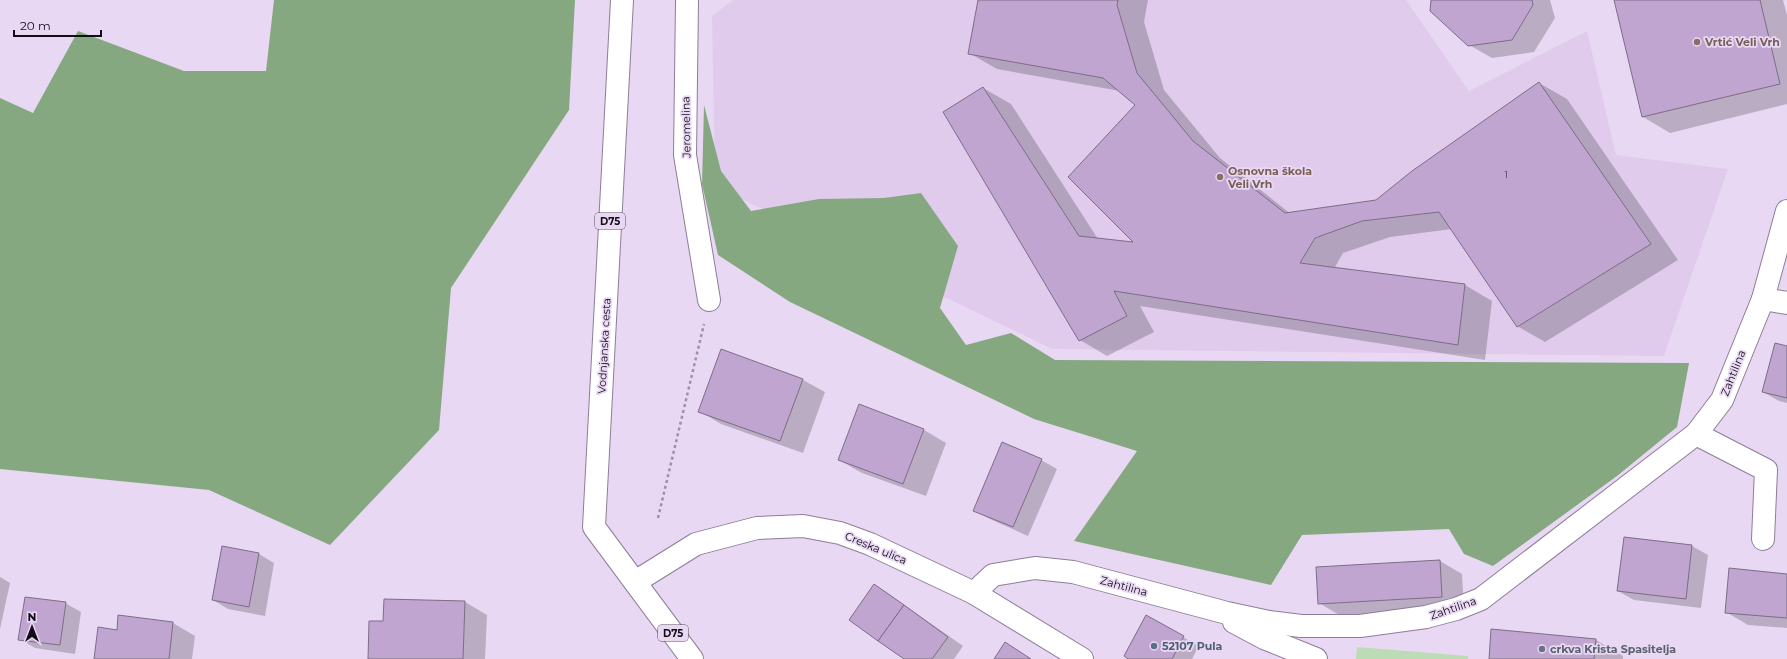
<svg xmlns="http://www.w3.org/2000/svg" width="1787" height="659" font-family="Montserrat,sans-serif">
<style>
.built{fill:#e0cbed}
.green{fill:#bcdcb6}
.forest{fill:#86a880}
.shadow{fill:#0003}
.building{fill:#c0a5d1;stroke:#7d6d86}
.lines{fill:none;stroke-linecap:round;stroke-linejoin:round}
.minor-casing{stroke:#8d7e97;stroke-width:24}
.major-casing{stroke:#8d7e97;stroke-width:24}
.path{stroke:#9e91a6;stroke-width:2.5;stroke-dasharray:3 3;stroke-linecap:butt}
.minor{stroke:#fff;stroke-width:22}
.major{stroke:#fff;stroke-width:22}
.education-dot{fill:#8d6e63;stroke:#e9d8f4;stroke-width:1.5}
.service-dot{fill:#5c6f8a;stroke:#e9d8f4;stroke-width:1.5}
.worship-dot{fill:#6b7280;stroke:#e9d8f4;stroke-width:1.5}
.labels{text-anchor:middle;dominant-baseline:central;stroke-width:3.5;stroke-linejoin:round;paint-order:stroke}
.number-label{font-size:9px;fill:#3e3244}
.shield{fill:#e9d8f4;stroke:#524958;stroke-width:1}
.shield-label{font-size:10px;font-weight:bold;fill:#120c15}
.education-label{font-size:11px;font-weight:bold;fill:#785e54;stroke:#e9d8f4;text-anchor:start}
.street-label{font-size:11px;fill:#120c15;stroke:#e9d8f4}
.service-label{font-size:11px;font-weight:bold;fill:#4e5e75;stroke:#e9d8f4;text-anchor:start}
.worship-label{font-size:11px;font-weight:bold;fill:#5b616d;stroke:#e9d8f4;text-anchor:start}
</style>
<rect width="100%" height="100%" fill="#e9d8f4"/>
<polygon class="built" points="733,0 1406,0 1469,91 1587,31 1616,155 1728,169 1664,356 1052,349 715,186 712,16"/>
<polygon class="green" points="1357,647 1468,656 1468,659 1356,659"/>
<g class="forest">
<polygon points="274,0 575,0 569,110 451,288 439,430 330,545 209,490 0,469 0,98 33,113 78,31 184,71 266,71"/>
<polygon points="704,105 721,171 751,211 819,199 884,198 921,193 958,246 940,308 966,345 1011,333 1055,360 1689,363 1677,427 1617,476 1493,566 1464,554 1449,529 1302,535 1271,585 1074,541 1137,451 1034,419 790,302 718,255 702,184"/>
</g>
<g class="shadow">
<polygon points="979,0 1148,0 1144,22 1164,90 1220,158 1291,214 1376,201 1539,83 1567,99 1678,260 1545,342 1517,326 1452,229 1390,237 1343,253 1334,269 1465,285 1492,301 1485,360 1140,306 1154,332 1107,356 1080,340 983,88 1011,104 1098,239 1136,244 1136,105 1120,91 997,69 969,53"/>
<polygon points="1432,0 1550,0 1555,18 1534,52 1492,58 1469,45"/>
<polygon points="1615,0 1783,0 1787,15 1787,104 1670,133 1643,117"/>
<polygon points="1787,347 1787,403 1779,401 1763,392"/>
<polygon points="721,350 803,380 825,392 803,453 721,424 699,411"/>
<polygon points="860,406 924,430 946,443 926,496 862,473 839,460"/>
<polygon points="1041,460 1057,469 1028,536 990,519 974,510"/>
<polygon points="1625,538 1692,546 1708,555 1701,608 1634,600 1618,591"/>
<polygon points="259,554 274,563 265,616 228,609 213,600"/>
<polygon points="1440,561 1462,574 1464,609 1341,616 1319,603"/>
<polygon points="1787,575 1787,628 1748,625 1726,612"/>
<polygon points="0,577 10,583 0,629"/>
<polygon points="875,586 890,595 963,646 954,659 905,659"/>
<polygon points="465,602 487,615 485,659 369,659 384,622"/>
<polygon points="65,603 81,612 75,654 35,648 20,639"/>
<polygon points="1147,617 1199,646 1192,659 1130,659"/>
<polygon points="173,623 195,636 192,659 95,659 118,631"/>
<polygon points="1596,640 1623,656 1623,659 1490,659"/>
</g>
<g class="building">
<polygon points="978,0 1118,0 1117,5 1137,73 1193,141 1285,213 1376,200 1412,171 1539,82 1651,244 1517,327 1439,212 1362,221 1315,238 1300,263 1465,284 1458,345 1114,291 1127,316 1079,341 943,112 983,87 1079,236 1133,242 1068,177 1135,105 1103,78 968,54"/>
<polygon points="1431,0 1532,0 1533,5 1512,40 1468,46 1430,11"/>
<polygon points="1614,0 1760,0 1780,84 1642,117"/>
<polygon points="1775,343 1787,346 1787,398 1762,392"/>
<polygon points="721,349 803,379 780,441 698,412"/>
<polygon points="859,404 924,429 903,484 838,460"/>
<polygon points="1002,442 1042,459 1013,527 973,511"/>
<polygon points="1624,537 1692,545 1686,599 1617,591"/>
<polygon points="222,546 259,553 249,607 212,600"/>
<polygon points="1440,560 1442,597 1318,604 1316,567"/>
<polygon points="1729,568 1787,574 1787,618 1725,613"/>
<polygon points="874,584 904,605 878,641 849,620"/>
<polygon points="25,597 66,602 60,645 18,640"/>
<polygon points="384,599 465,601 463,659 368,659 369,621 383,621"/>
<polygon points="904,605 948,637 932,659 904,659 878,641"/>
<polygon points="118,615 173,622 169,659 94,659 98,627 117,630"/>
<polygon points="1146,615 1184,636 1172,659 1128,659 1124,656"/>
<polygon points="1491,629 1596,639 1594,659 1489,659"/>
<polygon points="1005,642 1031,659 994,659"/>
</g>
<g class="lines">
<defs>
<g id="minor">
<polyline points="687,0 685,155 709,300"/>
<polyline points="1763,299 1787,303"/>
<polyline points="1696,434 1766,470 1763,539"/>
<polyline points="974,593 993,575 1035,568 1073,572 1227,613 1269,622 1301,626 1360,626 1426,617 1456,609 1481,599 1696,434 1722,400 1763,299 1787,211"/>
<polyline points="1234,622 1264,638 1316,659"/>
</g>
<g id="major">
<polyline points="622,0 594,527 692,659"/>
<polyline points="635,582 696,544 757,528 803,526 840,533 870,544 974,593 1082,659"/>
</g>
</defs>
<use href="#minor" class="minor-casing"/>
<use href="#major" class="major-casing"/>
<polyline class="path" points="658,518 704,324"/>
<use href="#minor" class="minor"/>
<use href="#major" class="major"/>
</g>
<g class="education-dot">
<circle cx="1697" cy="42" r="4"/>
<circle cx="1220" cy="177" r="4"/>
</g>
<circle class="service-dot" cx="1154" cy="646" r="4"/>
<circle class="worship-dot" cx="1542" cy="649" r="4"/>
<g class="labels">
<g class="number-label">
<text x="1506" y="174">1</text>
</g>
<g class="shield">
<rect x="595" y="213" width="30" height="16" rx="3"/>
<rect x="658" y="625" width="30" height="16" rx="3"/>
</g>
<g class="shield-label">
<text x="610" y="221">D75</text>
<text x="673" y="633">D75</text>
</g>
<g class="education-label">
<text x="1705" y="42">Vrtić Veli Vrh</text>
<text x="1228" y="171">Osnovna škola<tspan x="1228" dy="13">Veli Vrh</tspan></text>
</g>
<g class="street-label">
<text transform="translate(686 127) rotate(-91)">Jeromelina</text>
<text transform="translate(604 346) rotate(-87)">Vodnjanska cesta</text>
<text transform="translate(1733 373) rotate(-68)">Zahtilina</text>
<text transform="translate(876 548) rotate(23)">Creska ulica</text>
<text transform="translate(1124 586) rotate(15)">Zahtilina</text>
<text transform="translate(1453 608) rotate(-19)">Zahtilina</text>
</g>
<g class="service-label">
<text x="1162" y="646">52107 Pula</text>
</g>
<g class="worship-label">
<text x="1550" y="649">crkva Krista Spasitelja</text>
</g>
</g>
<g transform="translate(32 627)" stroke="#e9d8f4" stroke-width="3" paint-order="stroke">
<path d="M0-3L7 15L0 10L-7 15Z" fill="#120c15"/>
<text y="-6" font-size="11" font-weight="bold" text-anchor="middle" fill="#120c15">N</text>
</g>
<path d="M14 30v6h87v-6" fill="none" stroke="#120c15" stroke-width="2"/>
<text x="20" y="30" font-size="12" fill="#120c15" stroke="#e9d8f4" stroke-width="3" paint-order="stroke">20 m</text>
</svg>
